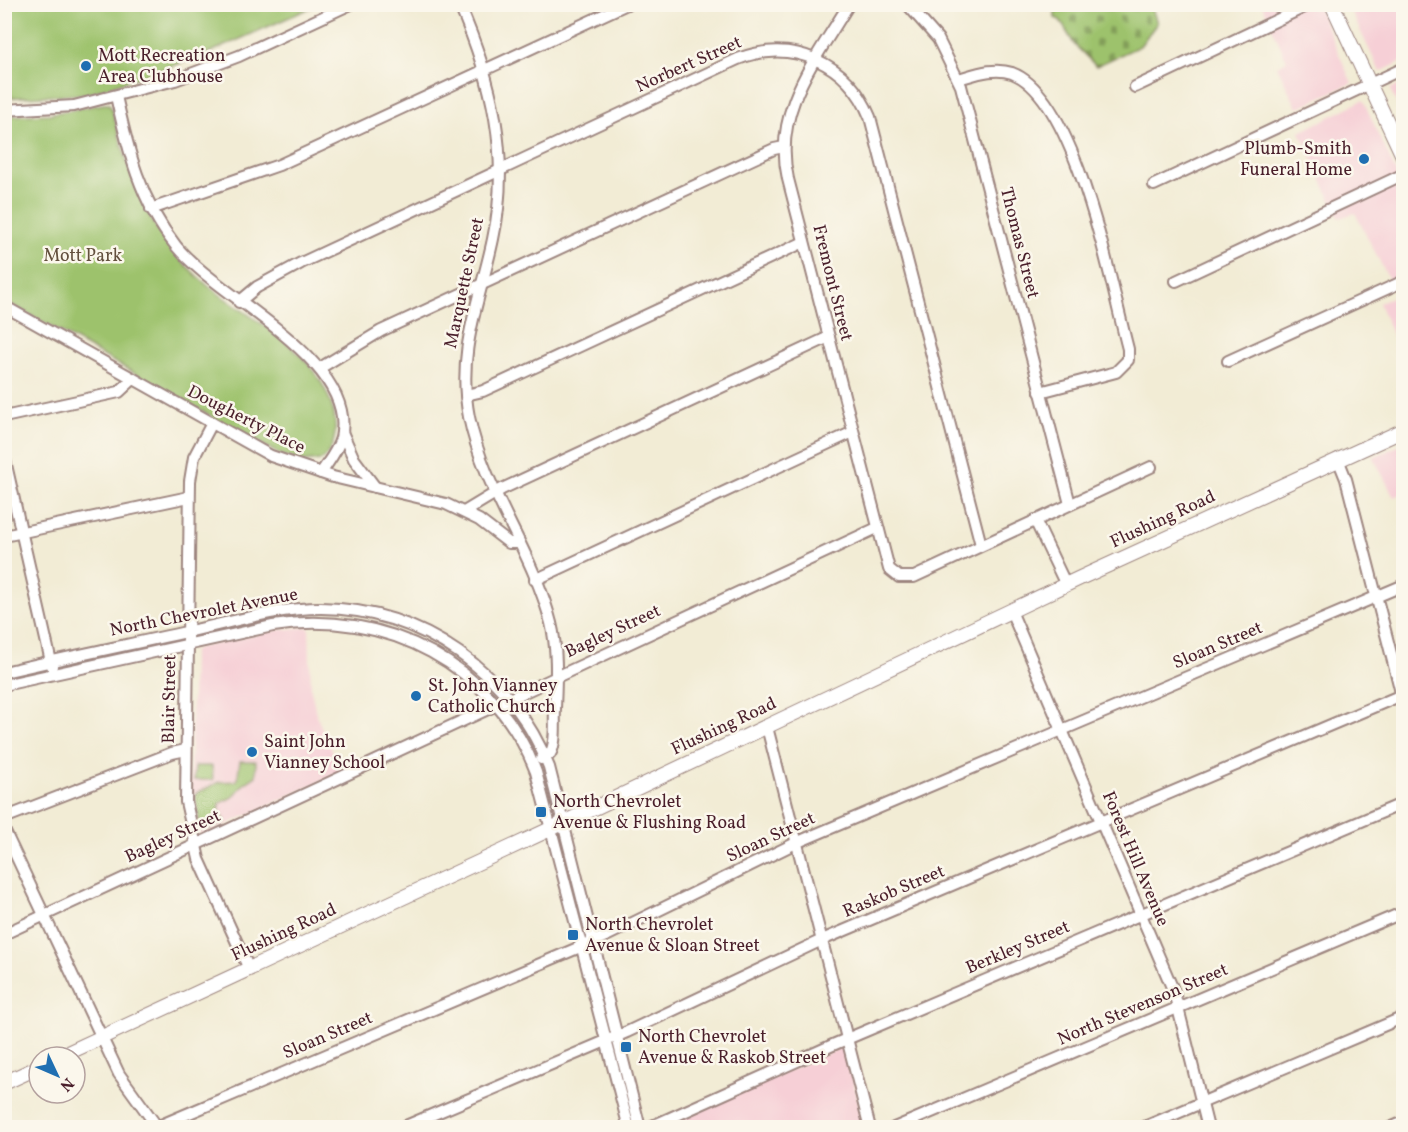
<svg xmlns="http://www.w3.org/2000/svg" width="1408" height="1132" font-family="Vollkorn,serif">
<style>
.built{fill:#f6cfd6}
.cemetery{fill:url(#cemetery-stones);stroke:#74704c;stroke-width:1.5}
.park{fill:#9dc26c;stroke:#74704c;stroke-width:1.5}
.lines{fill:none;stroke-linecap:round;stroke-linejoin:round}
.minor-casing{stroke:#9e8680;stroke-width:14}
.major-casing{stroke:#9e8680;stroke-width:16}
.minor{stroke:#fff;stroke-width:10}
.major{stroke:#fff;stroke-width:14}
.poi-dot{fill:#1f6fb2;stroke:#fbf7ec;stroke-width:2}
.labels{text-anchor:middle;dominant-baseline:central;stroke-width:5;stroke-linejoin:round;paint-order:stroke}
.poi-label{font-size:18px;fill:#4a1f2b;stroke:#fbf7ec;text-anchor:start}
.street-label{font-size:18px;fill:#4a1f2b;stroke:#fbf7ec}
.park-label{font-size:18px;fill:#63503e;stroke:#fbf7ec}
</style>
<defs>
<pattern id="cemetery-stones" width="16" height="16" patternUnits="userSpaceOnUse" patternTransform="scale(1.5)"><rect width="16" height="16" fill="#9dc26c"/><path d="M2 7V4a2 2 0 0 1 4 0v3zM10 15v-3a2 2 0 0 1 4 0v3z" fill="#829d59"/></pattern>
</defs>
<rect width="100%" height="100%" fill="#fbf7ec"/>
<filter id="ink" filterUnits="userSpaceOnUse"><feTurbulence type="fractalNoise" baseFrequency=".0167" numOctaves="2"/><feDisplacementMap in="SourceGraphic" scale="12" xChannelSelector="R" yChannelSelector="G"/><feConvolveMatrix kernelMatrix="1 2 1 2 8 2 1 2 1" color-interpolation-filters="sRGB"/></filter>
<filter id="wash" filterUnits="userSpaceOnUse"><feTurbulence type="fractalNoise" baseFrequency=".008" numOctaves="4" result="noise"/><feDisplacementMap in="SourceGraphic" scale="24" xChannelSelector="R" yChannelSelector="G"/><feGaussianBlur stdDeviation="1.35" result="paint"/><feColorMatrix in="noise" values="0 0 0 0 0 0 0 0 0 0 0 0 0 0 0 0 0 1.4 0 .05"/><feComposite in="paint" operator="in"/></filter>
<g filter="url(#wash)">
<rect width="100%" height="100%" fill="#f2ecd5"/>
<g class="built">
<polygon points="1262,5 1317,5 1352,83 1297,108 1277,66 1287,61"/>
<polygon points="1348,5 1403,5 1403,17 1401,18 1403,25 1403,61 1380,72"/>
<polygon points="1403,84 1403,117 1390,89"/>
<polygon points="1363,100 1403,188 1403,360 1379,303 1397,295 1355,213 1339,218 1300,132"/>
<polygon points="1403,444 1403,493 1394,497 1373,457"/>
<polygon points="309,627 311,690 317,717 337,762 345,761 349,768 204,835 199,834 193,816 190,785 193,652 197,648 277,630"/>
<polygon points="840,1048 846,1052 865,1127 660,1128"/>
</g>
<polygon class="cemetery" points="1055,5 1151,5 1157,23 1140,46 1096,66 1074,44 1060,20 1055,18"/>
<g class="park">
<polygon points="4,5 5,4 317,5 204,55 88,94 5,98"/>
<path d="M103,104H109L112,109C125,157 136,202 166,242C178,258 192,272 207,285C253,322 321,351 334,415C337,433 335,447 322,460L302,462L281,455L5,301V116L49,114Z"/>
<polygon points="240,761 256,761 256,776 243,785 233,797 220,803 219,810 225,821 205,831 200,829 195,794 219,782 237,781"/>
<polygon points="195,766 212,766 213,780 194,780"/>
</g>
</g>
<g filter="url(#ink)">
<g class="lines">
<defs>
<g id="minor">
<path d="M459,4C492,79 511,157 493,239C480,301 456,351 469,417C484,491 533,551 551,623C558,651 556,681 555,709C554,723 557,742 550,754L541,759"/>
<path d="M849,4C816,59 772,111 788,179L889,569L899,577H914L1151,467"/>
<polyline points="907,4 938,39 961,86 1070,504"/>
<path d="M958,79C976,74 994,67 1012,73C1077,97 1111,286 1128,349V360L1116,372L1040,392"/>
<polyline points="1135,87 1311,4"/>
<path d="M116,96C128,150 140,201 176,246C219,299 359,360 341,438C337,452 328,462 321,473"/>
<polyline points="4,110 74,106 175,80 239,56 351,4"/>
<polyline points="1154,185 1404,68"/>
<polyline points="151,209 279,165 627,4"/>
<polyline points="1176,281 1404,174"/>
<path d="M239,302L257,287L301,263L738,59C793,38 848,63 870,117L981,545"/>
<polyline points="4,306 271,456 333,477 446,504 479,520 509,543 518,543"/>
<polyline points="1228,361 1404,281"/>
<polyline points="320,368 381,331 774,149 784,147"/>
<polyline points="466,395 483,391 804,242"/>
<polyline points="4,417 119,392 133,379"/>
<polyline points="212,423 194,457 190,481 186,802 199,859 249,969"/>
<polyline points="342,432 354,459 375,487"/>
<polyline points="4,456 52,666"/>
<polyline points="1338,459 1346,479 1404,704"/>
<polyline points="464,512 502,489 829,337"/>
<polyline points="1035,520 1066,585"/>
<polyline points="4,536 189,497"/>
<polyline points="535,580 853,432"/>
<polyline points="1011,611 1174,992 1208,1128"/>
<path d="M4,672C68,657 132,644 195,630C236,621 278,608 321,608C422,609 512,673 549,767L640,1128"/>
<path d="M4,685L273,626C385,608 495,665 536,772L629,1128"/>
<polyline points="767,727 870,1128"/>
<polyline points="4,818 172,753 186,750"/>
<polyline points="4,830 119,1074 158,1128"/>
<polyline points="4,934 877,528"/>
<polyline points="154,1128 606,936 798,842 1404,585"/>
<polyline points="401,1128 627,1032 822,940 1404,694"/>
<polyline points="648,1128 835,1044 1404,803"/>
<polyline points="894,1128 1404,912"/>
<polyline points="1142,1128 1404,1017"/>
<polyline points="1390,1128 1404,1122"/>
</g>
<g id="major">
<polyline points="1332,4 1404,158"/>
<polyline points="59,1057 544,832 1080,578 1404,430"/>
<polyline points="4,1083 39,1067"/>
</g>
</defs>
<use href="#minor" class="minor-casing"/>
<use href="#major" class="major-casing"/>
<use href="#minor" class="minor"/>
<use href="#major" class="major"/>
</g>
</g>
<g class="poi-dot">
<circle cx="86" cy="66" r="6"/>
<circle cx="1364" cy="159" r="6"/>
<circle cx="416" cy="696" r="6"/>
<circle cx="252" cy="752" r="6"/>
<rect x="535" y="806" width="12" height="12" rx="3"/>
<rect x="567" y="929" width="12" height="12" rx="3"/>
<rect x="620" y="1041" width="12" height="12" rx="3"/>
</g>
<g class="labels">
<g class="poi-label">
<text x="98" y="56">Mott Recreation<tspan x="98" dy="21">Area Clubhouse</tspan></text>
<text x="1352" y="149" text-anchor="end">Plumb-Smith<tspan x="1352" dy="21">Funeral Home</tspan></text>
<text x="428" y="686">St. John Vianney<tspan x="428" dy="21">Catholic Church</tspan></text>
<text x="264" y="742">Saint John<tspan x="264" dy="21">Vianney School</tspan></text>
<text x="553" y="802">North Chevrolet<tspan x="553" dy="21">Avenue &amp; Flushing Road</tspan></text>
<text x="585" y="925">North Chevrolet<tspan x="585" dy="21">Avenue &amp; Sloan Street</tspan></text>
<text x="638" y="1037">North Chevrolet<tspan x="638" dy="21">Avenue &amp; Raskob Street</tspan></text>
</g>
<g class="street-label">
<text transform="translate(689 65) rotate(-24)">Norbert Street</text>
<text transform="translate(1019 243) rotate(76)">Thomas Street</text>
<text transform="translate(465 283) rotate(-78)">Marquette Street</text>
<text transform="translate(832 283) rotate(76)">Fremont Street</text>
<text transform="translate(246 420) rotate(27)">Dougherty Place</text>
<text transform="translate(1163 520) rotate(-25)">Flushing Road</text>
<text transform="translate(204 613) rotate(-11)">North Chevrolet Avenue</text>
<text transform="translate(613 632) rotate(-25)">Bagley Street</text>
<text transform="translate(1218 646) rotate(-23)">Sloan Street</text>
<text transform="translate(170 699) rotate(-89)">Blair Street</text>
<text transform="translate(724 727) rotate(-25)">Flushing Road</text>
<text transform="translate(173 837) rotate(-25)">Bagley Street</text>
<text transform="translate(771 838) rotate(-25)">Sloan Street</text>
<text transform="translate(1135 859) rotate(67)">Forest Hill Avenue</text>
<text transform="translate(894 892) rotate(-23)">Raskob Street</text>
<text transform="translate(284 933) rotate(-25)">Flushing Road</text>
<text transform="translate(1018 948) rotate(-23)">Berkley Street</text>
<text transform="translate(1143 1005) rotate(-23)">North Stevenson Street</text>
<text transform="translate(328 1036) rotate(-23)">Sloan Street</text>
</g>
<g class="park-label">
<text x="83" y="256">Mott Park</text>
</g>
</g>
<rect width="1408" height="1132" fill="none" stroke="#fbf7ec" stroke-width="24"/>
<g transform="translate(57 1075) rotate(134)"><circle r="28" fill="#fbf7ec" stroke="#b4a19f" stroke-width="1.5"/>
<path d="M0-4.5L10 22L0 15L-10 22Z" fill="#1f6fb2"/>
<text y="-9" font-size="16" font-weight="bold" text-anchor="middle" fill="#4a1f2b">N</text>
</g>
</svg>
